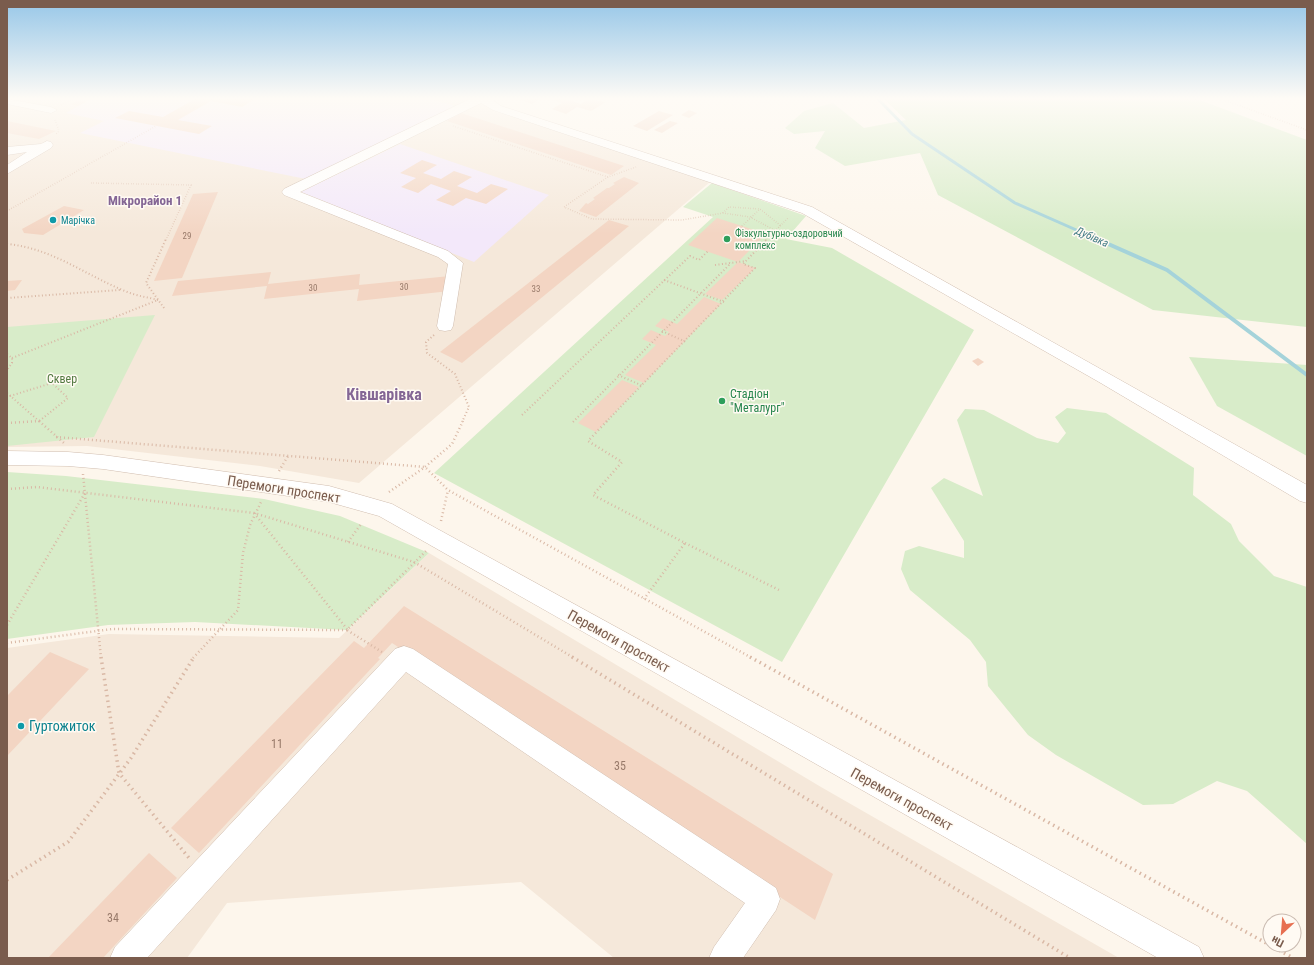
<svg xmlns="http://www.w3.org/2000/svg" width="1314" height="965" font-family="'Roboto Condensed',sans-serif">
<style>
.residential{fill:#f5e8da}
.education{fill:#f3e8fa}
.green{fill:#d8ecc9}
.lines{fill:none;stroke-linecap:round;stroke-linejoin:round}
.stream-far1{stroke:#a5d3da;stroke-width:3}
.stream{stroke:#a5d3da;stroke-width:4}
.building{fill:#f3d5c3}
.minor-casing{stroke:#d1beb0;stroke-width:1}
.path-far3{stroke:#d9b8a5;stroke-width:1.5;stroke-dasharray:0.5 2;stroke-linecap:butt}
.path-far2{stroke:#d9b8a5;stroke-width:2;stroke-dasharray:1 2.5;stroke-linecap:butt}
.path-far1{stroke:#d9b8a5;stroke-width:2.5;stroke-dasharray:1 3;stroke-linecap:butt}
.path{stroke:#d9b8a5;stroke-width:3.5;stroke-dasharray:1.5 4;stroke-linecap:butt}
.minor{fill:#fff;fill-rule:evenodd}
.culture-dot{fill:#0f9aa8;stroke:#fffaf3;stroke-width:1.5}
.leisure-dot{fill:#2e9e5b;stroke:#fffaf3;stroke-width:1.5}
.labels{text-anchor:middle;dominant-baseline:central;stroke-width:3;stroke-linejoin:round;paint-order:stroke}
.far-number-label{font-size:9px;fill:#987a6a}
.far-culture-label{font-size:10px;fill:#0d838f;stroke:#fffaf3;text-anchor:start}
.far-leisure-label{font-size:10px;fill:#27864d;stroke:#fffaf3;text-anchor:start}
.far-water-label{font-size:11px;font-style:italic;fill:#437c86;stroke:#fffaf3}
.park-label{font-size:12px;fill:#537a41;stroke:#fffaf3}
.leisure-label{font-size:12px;fill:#27864d;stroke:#fffaf3;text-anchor:start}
.near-number-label{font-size:12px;fill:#987a6a}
.far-district-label{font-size:13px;font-weight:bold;fill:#846695;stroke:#fffaf3}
.near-street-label{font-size:14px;fill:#7a5c4d;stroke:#fffaf3}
.near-culture-label{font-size:14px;fill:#0d838f;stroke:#fffaf3;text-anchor:start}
.district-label{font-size:16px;font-weight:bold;fill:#846695;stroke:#fffaf3}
</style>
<rect width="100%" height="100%" fill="#fdf6ec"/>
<g class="residential">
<polygon points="7,99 475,99 494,111 710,182 359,483 260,466 87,446 7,447"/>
<polygon points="429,553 821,787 1119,958 614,958 521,882 227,903 187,958 7,958 7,648 109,634 339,638"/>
</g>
<g class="education">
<polygon points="90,99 430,99 455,106 306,179 80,133 104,121 66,113"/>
<polygon points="400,144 549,195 474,262 301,192"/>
</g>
<g class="green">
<polygon points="884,99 1197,99 1307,140 1307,327 1153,310 938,195 920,153 845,166 815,148 825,131 794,134 785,128 804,111 833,103 864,128 906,120"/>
<polygon points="712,183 806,216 786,239 832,248 974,330 782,662 434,473 713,217 683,207"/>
<polygon points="155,315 94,437 7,446 7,327"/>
<polygon points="1189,357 1307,365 1307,456 1217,406"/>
<polygon points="1067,408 1106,413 1194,468 1193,495 1231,524 1239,541 1274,576 1307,587 1307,844 1247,791 1217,781 1173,804 1143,805 1056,755 1028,735 988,686 986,662 970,640 910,590 901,569 905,551 919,546 964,558 964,541 931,488 944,478 983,496 957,420 965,409 984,410 1037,438 1058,443 1066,433 1055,417"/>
<polygon points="7,472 66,476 264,499 340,516 429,553 347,630 195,622 108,625 7,639"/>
</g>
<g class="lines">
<polyline class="stream-far1" points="878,99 912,134 1015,203 1099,240"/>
<polyline class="stream" points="1097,239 1167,270 1307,375"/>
</g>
<g class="building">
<polygon points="195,99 255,99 242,107 211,101 178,120 212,126 199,134 115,118 129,111 163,117"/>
<polygon points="519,99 540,99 532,104"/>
<polygon points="551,99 565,99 581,104 588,99 606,102 591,111 577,107 566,114 552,109 562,103"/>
<polygon points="79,100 86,102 78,106 71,104"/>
<polygon points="689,110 697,113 689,118 681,115"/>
<polygon points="659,111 673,115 647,131 633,126"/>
<polygon points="461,113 624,166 611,175 447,121"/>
<polygon points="7,121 56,131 39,139 7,133"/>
<polygon points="670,121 678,123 662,133 654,130"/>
<polygon points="422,160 437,165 423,173 441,179 454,171 472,177 457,186 477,193 491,184 508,189 486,204 466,198 453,206 436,200 451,191 431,184 418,193 401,187 416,178 400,173"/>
<polygon points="624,177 639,183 596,217 579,211 586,203 588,204 595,199 593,198 607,188 609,188 615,184 613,183"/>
<polygon points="218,192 182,278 154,281 193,194"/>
<polygon points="64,206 84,210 43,235 24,233 22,229"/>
<polygon points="717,218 742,226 766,234 738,262 688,245"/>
<polygon points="609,220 629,226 462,363 440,352"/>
<polygon points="738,262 755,268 722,300 705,294"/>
<polygon points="271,272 268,284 360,274 359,285 450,276 450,291 357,301 359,289 264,299 267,286 172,296 178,281"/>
<polygon points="22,280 15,290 7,291 7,281"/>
<polygon points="704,297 721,304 644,383 625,375 656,345 642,339 651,330 665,336 669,332 655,326 663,318 677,324"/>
<polygon points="978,358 984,362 978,366 972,361"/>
<polygon points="622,380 639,387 596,432 578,423"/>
<polygon points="404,606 833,874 815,920 392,643 378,658 380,659 199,853 171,828 354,641 364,648"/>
<polygon points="50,652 89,669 7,756 7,696"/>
<polygon points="149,853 177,878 103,958 48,958"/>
</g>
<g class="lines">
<defs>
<g id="minor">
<polygon points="7,99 51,107 57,110 51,113 7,104"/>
<polygon points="470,99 491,99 501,106 812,207 1307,485 1307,503 1300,501 1099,382 802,213 493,110 481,103 300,192 448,251 463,263 453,326 451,330 445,331 439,330 437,326 448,264 438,257 284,195 282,192 284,189"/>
<polygon points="47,141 51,142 53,145 51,148 7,174 7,165 27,152 7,155 7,147 41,144"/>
<polygon points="7,451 68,452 103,455 329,486 392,504 1199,947 1204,958 1158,958 379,516 329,502 103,469 68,466 7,465"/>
<polygon points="404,646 413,649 776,888 780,899 776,910 743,958 709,958 714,947 745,903 406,672 147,958 110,958 115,947 395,649"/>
</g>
</defs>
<use href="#minor" class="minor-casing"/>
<g class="path-far3">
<polyline points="1221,99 1307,130"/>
<polyline points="61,105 73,99"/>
<polyline points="55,120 59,131 55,135"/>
<polyline points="453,126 608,177 636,167"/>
<polyline points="608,177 564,207 592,219 682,220 723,213 750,217 776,231"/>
<polyline points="91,183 191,185 166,240"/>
<polyline points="7,211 156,126"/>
<polyline points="723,213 729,207 760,209 781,226"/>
<polyline points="742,226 760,209"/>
<polyline points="766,240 789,217"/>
</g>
<g class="path-far2">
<path d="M7,244C52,248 85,275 125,291C136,296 147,297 158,300"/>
<polyline points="715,265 746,261"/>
<polyline points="664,280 724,302"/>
<polyline points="7,298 120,290"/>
<polyline points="164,308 146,283 166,239"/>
<polyline points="662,331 686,342"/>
<polyline points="434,335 426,342 427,353 455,374 469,407 462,422"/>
<polyline points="7,354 12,358 12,363 7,370"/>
<polyline points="12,358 158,300"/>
<polyline points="618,375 643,386"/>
<polyline points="7,393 40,422"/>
<polyline points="10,396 52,383 68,398 38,422"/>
<polyline points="522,415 690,256 699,260 708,251"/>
<polyline points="573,422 731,263"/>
<polyline points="606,422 755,268 743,264 767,239"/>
</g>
<g class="path-far1">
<polyline points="39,421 64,443"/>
<polyline points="607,421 588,441 622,462 593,495 685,543 644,599"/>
<polyline points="7,423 41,421"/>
<polyline points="56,437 425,467 448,490 752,658"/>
<polyline points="279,471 288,456"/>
<polyline points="83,474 101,658"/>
<polyline points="7,489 37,487 254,513 414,562 574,658"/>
<polyline points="389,492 425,467 452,444 463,421"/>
<polyline points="254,513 347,629"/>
<polyline points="441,521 448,490"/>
<polyline points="348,542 361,524"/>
<polyline points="685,543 781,591"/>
<polyline points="7,625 85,493"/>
<polyline points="7,643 112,629 347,630"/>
<polyline points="382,652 347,630 426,551"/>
<polyline points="193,658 238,610 243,553 250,525 262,500"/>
</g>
<g class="path">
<polyline points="101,657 119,773 189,858"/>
<polyline points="572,657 1070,958"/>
<polyline points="750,657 1293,958"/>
<polyline points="7,880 68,842 131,758 194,657"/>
</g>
<use href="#minor" class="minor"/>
</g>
<linearGradient id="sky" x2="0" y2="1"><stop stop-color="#97c7e8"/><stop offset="0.42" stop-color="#fefbf6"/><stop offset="1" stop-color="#fefbf6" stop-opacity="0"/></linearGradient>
<rect width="1314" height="234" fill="url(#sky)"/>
<g class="culture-dot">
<circle cx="53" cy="220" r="4"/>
<circle cx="21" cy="726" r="4"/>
</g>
<g class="leisure-dot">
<circle cx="727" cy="239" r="4"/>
<circle cx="722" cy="401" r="4"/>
</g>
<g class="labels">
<g class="far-number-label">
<text x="187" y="236">29</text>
<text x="404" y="287">30</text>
<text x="313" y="288">30</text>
<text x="536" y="289">33</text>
</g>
<g class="far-culture-label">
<text x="61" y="220">Марічка</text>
</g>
<g class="far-leisure-label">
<text x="735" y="233">Фізкультурно-оздоровчий<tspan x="735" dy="12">комплекс</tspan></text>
</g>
<g class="far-water-label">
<text transform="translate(1092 237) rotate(24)">Дубівка</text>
</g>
<g class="park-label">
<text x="62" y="379">Сквер</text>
</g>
<g class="leisure-label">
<text x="730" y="394">Стадіон<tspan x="730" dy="14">"Металург"</tspan></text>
</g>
<g class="near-number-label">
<text x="277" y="744">11</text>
<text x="620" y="766">35</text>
<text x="113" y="918">34</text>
</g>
<g class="far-district-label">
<text x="145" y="200">Мікрорайон 1</text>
</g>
<g class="near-street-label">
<text transform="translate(284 489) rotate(9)">Перемоги проспект</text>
<text transform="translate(619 641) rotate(29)">Перемоги проспект</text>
<text transform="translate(902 799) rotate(29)">Перемоги проспект</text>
</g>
<g class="near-culture-label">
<text x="29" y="726">Гуртожиток</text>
</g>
<g class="district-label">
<text x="384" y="394">Ківшарівка</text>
</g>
</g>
<rect width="1314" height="965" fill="none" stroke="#7a5c4d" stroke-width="16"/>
<g transform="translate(1282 933) rotate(206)"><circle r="19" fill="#fffaf3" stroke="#cabbb1"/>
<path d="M0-3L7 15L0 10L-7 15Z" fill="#e76f51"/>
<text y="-6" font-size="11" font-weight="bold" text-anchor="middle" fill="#7a5c4d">Пн</text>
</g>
</svg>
